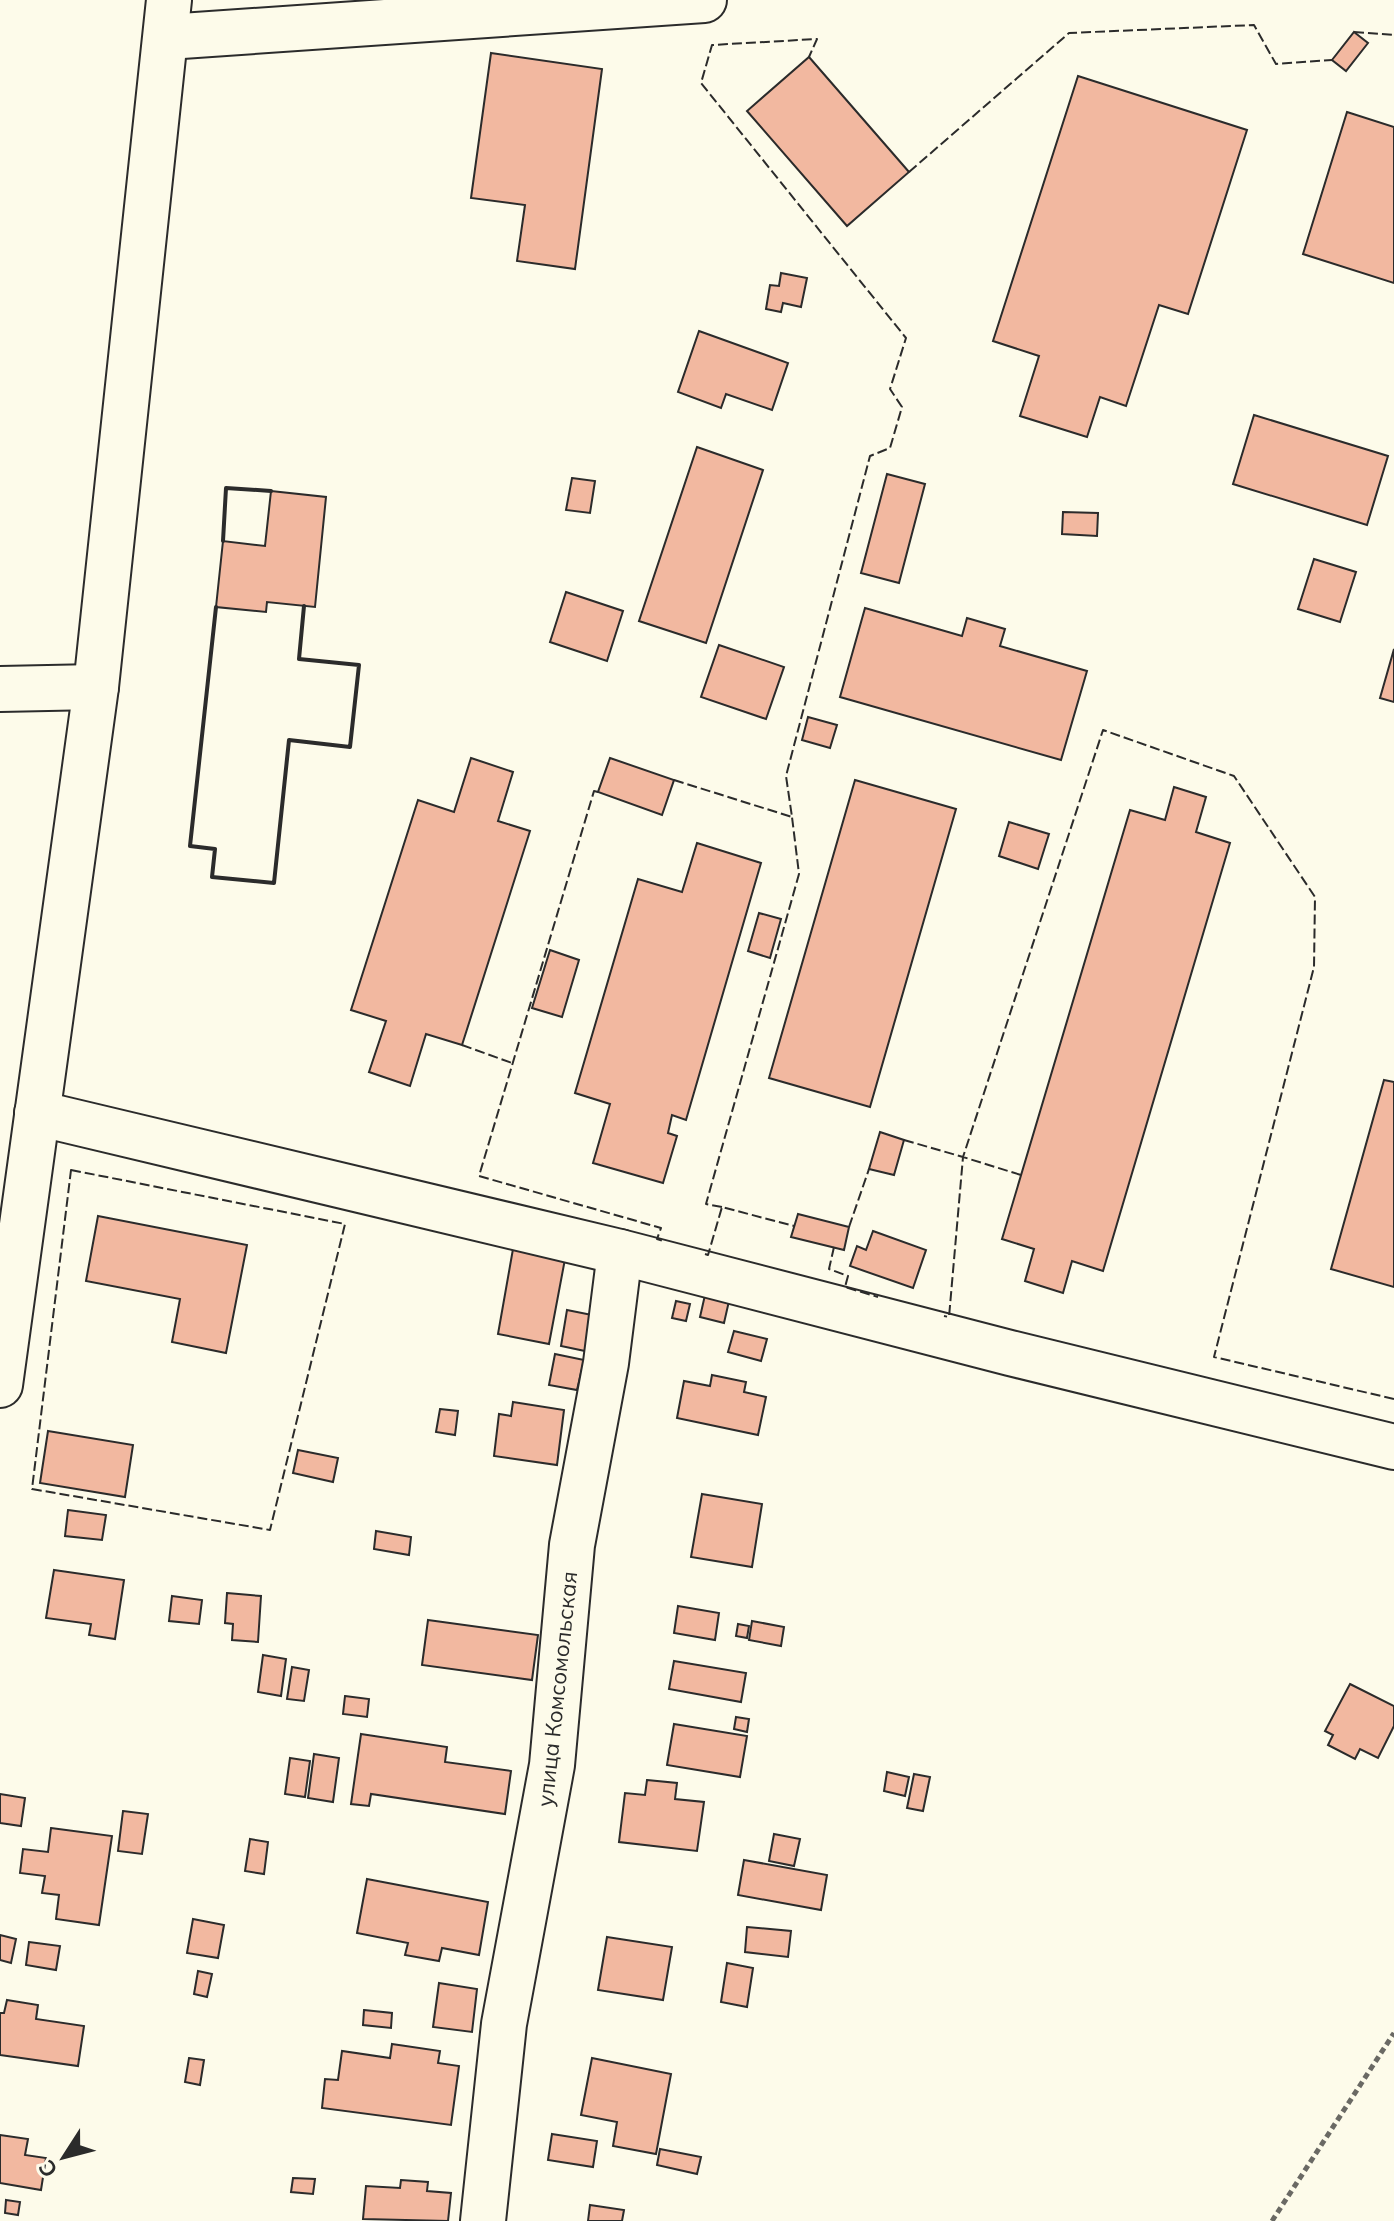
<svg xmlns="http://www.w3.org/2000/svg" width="1394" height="2221" font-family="Mulish,sans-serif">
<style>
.building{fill:#f2b8a0;stroke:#2b2b2b;stroke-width:2}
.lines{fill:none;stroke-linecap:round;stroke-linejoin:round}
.minor-casing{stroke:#2b2b2b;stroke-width:48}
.path{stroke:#6a6964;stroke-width:5;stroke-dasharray:6 4;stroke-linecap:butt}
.minor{stroke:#fdfbea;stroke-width:44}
.fence{stroke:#2b2b2b;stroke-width:2;stroke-dasharray:10 4;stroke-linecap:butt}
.wall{stroke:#2b2b2b;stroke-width:4}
.labels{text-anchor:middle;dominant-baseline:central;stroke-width:6;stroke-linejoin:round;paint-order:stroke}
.street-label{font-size:22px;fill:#2b2b2b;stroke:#fdfbea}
</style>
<rect width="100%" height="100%" fill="#fdfbea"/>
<g class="building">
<polygon points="1354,32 1368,43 1346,71 1332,60"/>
<polygon points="491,53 602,69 575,269 517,261 525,205 471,198"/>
<polygon points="809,57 909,172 847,226 747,111"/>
<polygon points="1078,76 1247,130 1188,314 1159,305 1126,406 1100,397 1087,437 1020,416 1039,356 993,341"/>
<polygon points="1347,112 1394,127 1394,283 1303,254"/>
<polygon points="781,273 807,278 801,307 783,303 781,312 766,309 770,285 779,286"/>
<polygon points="699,331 788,363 772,410 726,394 721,408 678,392"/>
<polygon points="1254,415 1388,456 1367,525 1233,484"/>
<polygon points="697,447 763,470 706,643 639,621"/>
<polygon points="887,474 925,484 899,583 861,573"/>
<polygon points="572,478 595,481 590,513 566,510"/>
<polygon points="271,491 326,497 315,607 267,602 266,612 216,607 223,541 265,546"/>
<polygon points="1063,512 1098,513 1097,536 1062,534"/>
<polygon points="1314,559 1356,572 1340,622 1298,609"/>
<polygon points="566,592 623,611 607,661 550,642"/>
<polygon points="865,608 962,636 967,618 1005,629 1000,646 1087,671 1061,760 840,697"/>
<polygon points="719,645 784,667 766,719 701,697"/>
<polygon points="1394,649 1394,702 1380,698"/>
<polygon points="808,717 837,725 830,748 802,740"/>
<polygon points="471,758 513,772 498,821 530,831 462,1045 426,1034 410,1086 369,1072 386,1021 351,1010 418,800 454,812"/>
<polygon points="610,758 674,780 662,815 598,792"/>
<polygon points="855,780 956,809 870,1107 769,1078"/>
<polygon points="1174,787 1206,797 1196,832 1230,843 1103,1271 1072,1261 1063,1293 1025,1281 1034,1249 1002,1239 1130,810 1165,820"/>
<polygon points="1009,822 1049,834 1038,869 999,856"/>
<polygon points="697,843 761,863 686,1120 672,1115 668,1133 677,1136 663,1183 593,1163 610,1104 575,1093 638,879 682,892"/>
<polygon points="759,913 781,919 770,958 748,951"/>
<polygon points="550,950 579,960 562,1017 532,1008"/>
<polygon points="1384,1080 1394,1082 1394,1287 1331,1269"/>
<polygon points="880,1132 904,1140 894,1175 869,1169"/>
<polygon points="798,1214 849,1227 844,1250 791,1237"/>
<polygon points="98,1216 247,1245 226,1353 172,1342 180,1299 86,1281"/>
<polygon points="873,1231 926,1250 913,1288 850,1266 857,1246 866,1250"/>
<polygon points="513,1249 565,1259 549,1344 498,1334"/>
<polygon points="705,1295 729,1301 724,1323 700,1317"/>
<polygon points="676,1301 690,1304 686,1321 672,1318"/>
<polygon points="567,1310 592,1315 585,1351 561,1346"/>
<polygon points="734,1331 767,1339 761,1361 728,1352"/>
<polygon points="555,1354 584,1360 577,1390 549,1385"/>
<polygon points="712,1375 746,1382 744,1392 766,1397 758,1435 677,1418 684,1381 710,1386"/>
<polygon points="513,1402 564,1410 557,1465 494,1456 499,1414 511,1416"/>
<polygon points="440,1409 458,1411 455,1435 436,1432"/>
<polygon points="48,1431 133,1445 125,1497 40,1483"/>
<polygon points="298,1450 338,1458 333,1482 293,1473"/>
<polygon points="702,1494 762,1504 752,1567 691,1557"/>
<polygon points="68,1510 106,1515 102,1540 65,1536"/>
<polygon points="376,1531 411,1537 409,1555 374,1549"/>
<polygon points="54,1570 124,1580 115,1639 89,1635 91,1624 46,1618"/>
<polygon points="227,1593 261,1596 258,1642 232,1640 233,1624 225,1623"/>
<polygon points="172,1596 202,1600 199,1624 169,1621"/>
<polygon points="678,1606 719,1613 715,1640 674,1633"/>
<polygon points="428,1620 538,1635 532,1680 422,1665"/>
<polygon points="752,1621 784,1627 781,1646 749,1640"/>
<polygon points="738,1624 749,1626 747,1638 736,1636"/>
<polygon points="263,1655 286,1659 281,1696 258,1692"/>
<polygon points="674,1661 746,1673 741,1702 669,1689"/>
<polygon points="292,1667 309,1670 304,1701 287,1699"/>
<polygon points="1350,1684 1394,1706 1394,1726 1378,1758 1360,1749 1355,1759 1328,1745 1333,1735 1325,1731"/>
<polygon points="345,1696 369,1699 367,1717 343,1714"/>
<polygon points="736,1717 749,1719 747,1732 734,1729"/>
<polygon points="674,1724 747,1736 740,1777 667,1765"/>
<polygon points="361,1734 447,1747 445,1762 511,1771 505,1814 371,1794 369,1806 351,1804"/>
<polygon points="314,1754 339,1758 333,1802 308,1798"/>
<polygon points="290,1758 310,1761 305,1797 285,1794"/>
<polygon points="887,1772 909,1777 905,1796 884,1791"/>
<polygon points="914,1774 930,1777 923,1811 907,1808"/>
<polygon points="647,1780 677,1783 675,1799 704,1802 697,1851 619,1842 625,1793 645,1795"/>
<polygon points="0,1794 25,1798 21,1826 0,1823"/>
<polygon points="123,1811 148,1814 142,1854 118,1851"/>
<polygon points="51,1828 112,1836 99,1925 56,1919 59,1895 42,1893 45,1876 20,1873 23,1849 48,1852"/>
<polygon points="774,1834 800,1839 794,1866 769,1861"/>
<polygon points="250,1839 268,1842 264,1874 245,1871"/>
<polygon points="744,1860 827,1875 821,1910 738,1895"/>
<polygon points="367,1879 488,1902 479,1955 442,1948 439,1961 405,1955 408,1943 357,1933"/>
<polygon points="193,1919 224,1925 218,1958 187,1953"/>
<polygon points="747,1927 791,1931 788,1957 745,1952"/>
<polygon points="0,1935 16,1939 11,1963 0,1960"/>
<polygon points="607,1937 672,1947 663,2000 598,1990"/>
<polygon points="29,1942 60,1946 56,1970 26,1965"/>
<polygon points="727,1963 753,1968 747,2007 721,2002"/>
<polygon points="198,1971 212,1974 207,1997 194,1994"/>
<polygon points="439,1983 477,1989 472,2032 433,2027"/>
<polygon points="7,2000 38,2005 36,2019 84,2026 78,2066 0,2055 0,2013 4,2013"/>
<polygon points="364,2010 392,2013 391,2028 363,2025"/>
<polygon points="392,2044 440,2051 438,2063 459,2066 451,2125 322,2108 325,2079 338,2080 342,2051 390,2058"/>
<polygon points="189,2058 204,2060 200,2085 185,2082"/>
<polygon points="592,2058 671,2074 656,2154 613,2146 617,2122 581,2115"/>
<polygon points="552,2134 597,2141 593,2167 548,2160"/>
<polygon points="0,2135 28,2139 25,2155 46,2158 41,2190 0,2183"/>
<polygon points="660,2149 701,2157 697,2174 657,2165"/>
<polygon points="293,2178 315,2179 313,2194 291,2192"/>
<polygon points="401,2180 428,2182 427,2191 451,2193 448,2221 363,2219 366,2186 400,2188"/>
<polygon points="6,2200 20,2202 18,2215 5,2213"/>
<polygon points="590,2205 624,2210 622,2221 588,2221"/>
</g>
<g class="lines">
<defs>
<g id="minor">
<polyline points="167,37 704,0"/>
<polyline points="0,689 96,687"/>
<polyline points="37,1113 620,1252 1010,1353 1394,1447"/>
<polyline points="0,1385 96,687 169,0"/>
<polyline points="483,2221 504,2024 552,1765 572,1545 606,1363 620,1252"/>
</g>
</defs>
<use href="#minor" class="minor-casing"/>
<polyline class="path" points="1272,2221 1394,2033"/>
<use href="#minor" class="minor"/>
<g class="fence">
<polyline points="1354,32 1394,35"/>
<polyline points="909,172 1069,33 1254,25 1276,64 1332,60"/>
<polyline points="674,780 792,817 786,776 870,456 890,448 902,407 890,389 906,338 701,83 712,45 817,39 809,57"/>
<polyline points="598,792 594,791 479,1176 661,1228 657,1239 663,1241"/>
<polyline points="462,1045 512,1063"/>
<polyline points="904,1140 963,1157 949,1317 944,1316"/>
<polygon points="71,1170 345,1224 270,1530 32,1489"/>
<polyline points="1021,1175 963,1157 1103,730 1234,776 1315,897 1314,967 1214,1357 1394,1399"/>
<polyline points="722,1207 706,1204 799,874 792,817"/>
<polyline points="849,1227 869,1169"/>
<polyline points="834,1247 829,1269 848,1276 845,1287 878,1297"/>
<polyline points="705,1254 708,1255 722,1207 794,1226"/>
</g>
<g class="wall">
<polyline points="223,541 226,488 271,491"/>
<polyline points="216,607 190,846 215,849 212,877 274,883 289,740 350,747 359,665 299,659 304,606"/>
</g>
</g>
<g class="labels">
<g class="street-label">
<text transform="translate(557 1689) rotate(-84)">улица Комсомольская</text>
</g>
</g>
<g transform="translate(64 2157) rotate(234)" stroke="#fdfbea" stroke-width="6" paint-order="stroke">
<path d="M0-6L14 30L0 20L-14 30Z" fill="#2b2b2b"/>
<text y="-12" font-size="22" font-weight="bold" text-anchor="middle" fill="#2b2b2b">С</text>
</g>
</svg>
